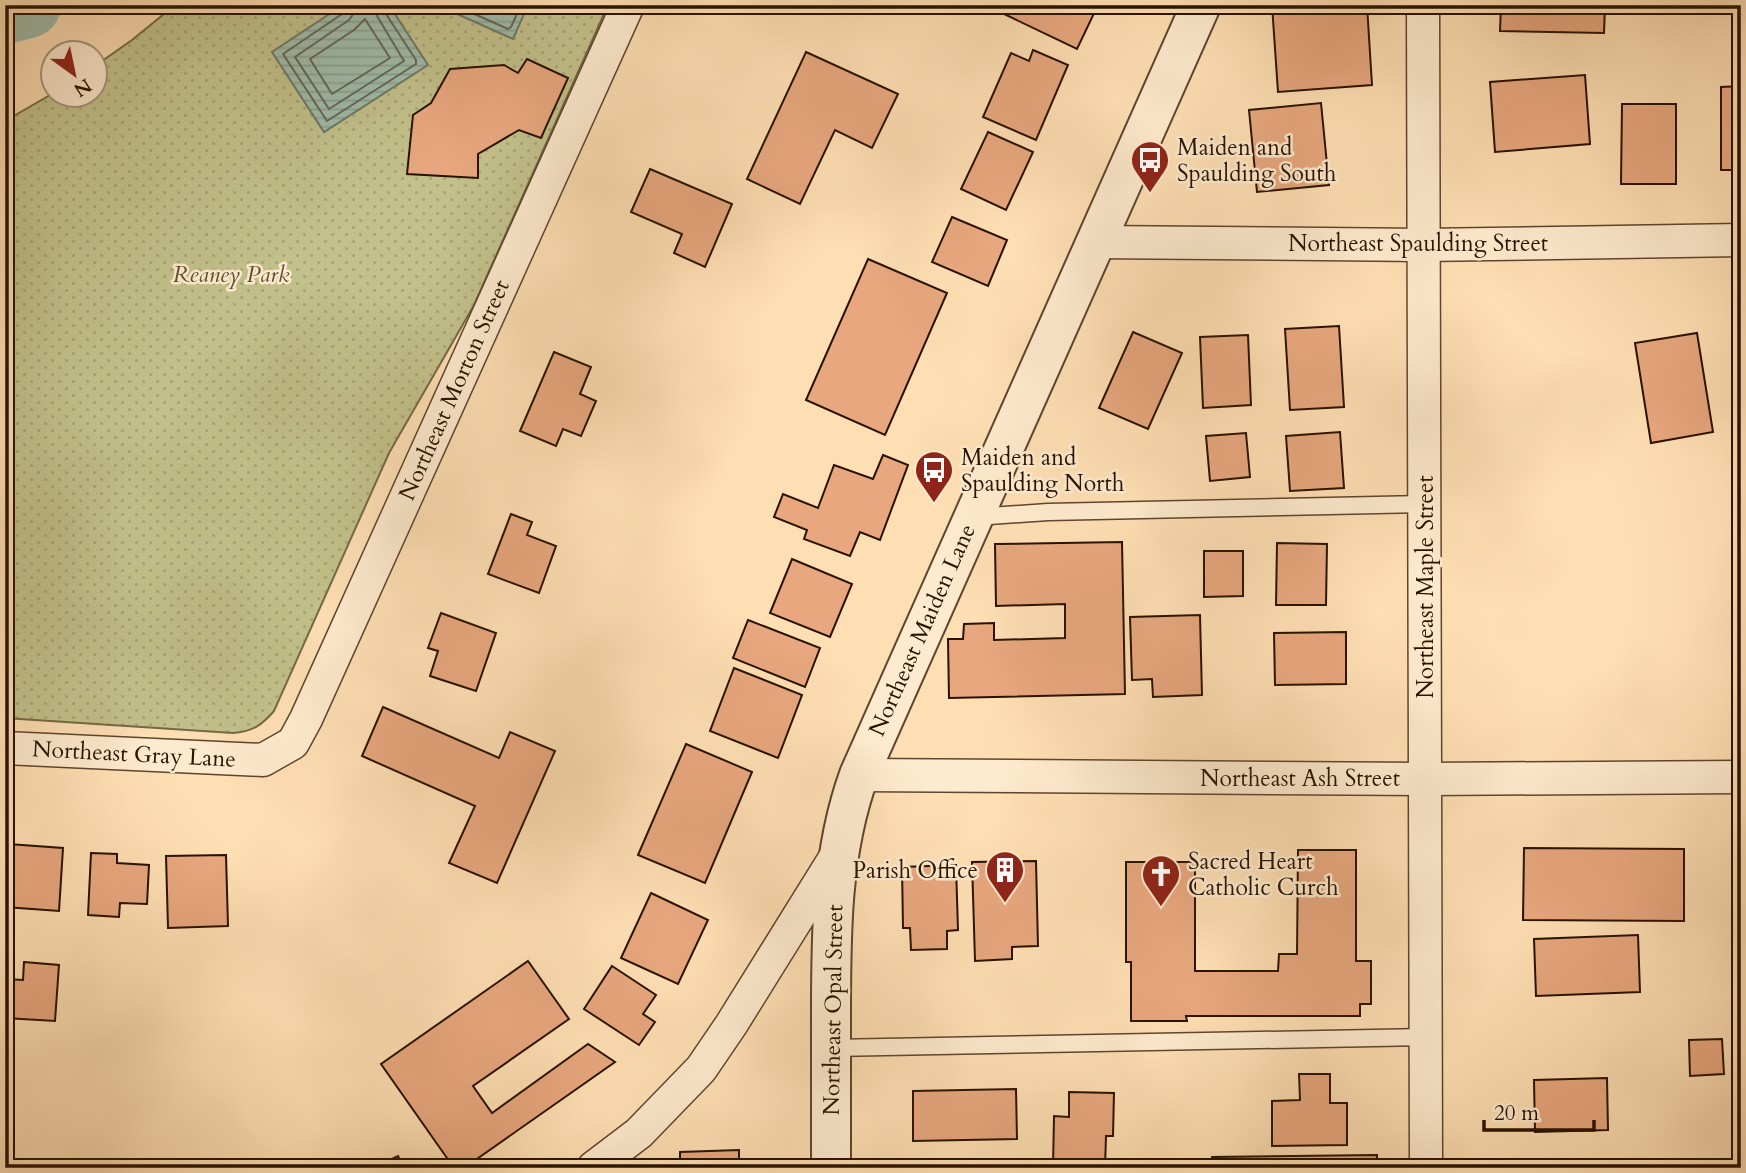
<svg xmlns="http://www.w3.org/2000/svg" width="1746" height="1173" font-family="Cardo,serif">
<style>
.park{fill:url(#park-dots);stroke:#756a46;stroke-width:2}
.water{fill:url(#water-rules);stroke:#707967;stroke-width:2}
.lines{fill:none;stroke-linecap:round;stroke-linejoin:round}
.shore{stroke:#646856;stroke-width:2}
.river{stroke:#a0bdab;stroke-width:66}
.building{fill:#e8a77e;stroke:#281200;stroke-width:2}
.service-casing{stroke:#5e452d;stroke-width:19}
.minor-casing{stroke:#5e452d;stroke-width:35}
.tertiary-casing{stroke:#5e452d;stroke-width:42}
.service{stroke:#feeace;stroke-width:16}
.minor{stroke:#feeace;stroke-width:32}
.tertiary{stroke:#feeace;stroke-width:38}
.labels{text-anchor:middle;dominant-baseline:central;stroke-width:5;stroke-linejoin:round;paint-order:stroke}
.poi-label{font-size:23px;fill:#281200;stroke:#feeace;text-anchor:start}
.street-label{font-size:23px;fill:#281200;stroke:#feeace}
.park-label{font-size:23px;font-style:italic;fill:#5e4f31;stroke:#feeace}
</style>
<defs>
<pattern id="park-dots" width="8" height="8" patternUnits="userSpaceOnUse" patternTransform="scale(1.75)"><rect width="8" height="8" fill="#c2c18b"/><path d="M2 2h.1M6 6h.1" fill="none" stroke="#a7a576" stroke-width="1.8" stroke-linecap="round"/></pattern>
<pattern id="water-rules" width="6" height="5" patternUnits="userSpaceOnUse" patternTransform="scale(1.75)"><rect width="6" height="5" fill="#a0bdab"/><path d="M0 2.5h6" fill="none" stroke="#8aa191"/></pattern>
</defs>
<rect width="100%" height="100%" fill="#fedfb3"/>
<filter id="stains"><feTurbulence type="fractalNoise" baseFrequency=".00286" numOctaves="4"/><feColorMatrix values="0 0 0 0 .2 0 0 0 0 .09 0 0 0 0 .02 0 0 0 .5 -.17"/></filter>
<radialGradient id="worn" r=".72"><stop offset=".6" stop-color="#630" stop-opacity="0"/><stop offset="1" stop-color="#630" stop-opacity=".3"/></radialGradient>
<path class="park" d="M175,5H608L474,305L389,453L274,711C262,725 252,732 233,733L5,718V121L52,94H94L95,66L132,40Z"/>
<g class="water">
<polygon points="343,5 389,5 428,65 324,132 272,52"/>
<polygon points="437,5 528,5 513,39"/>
</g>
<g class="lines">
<g class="shore">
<polyline points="346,5 342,14 283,54 327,121 416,64 416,60 384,11 383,5"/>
<polyline points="355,5 354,13 349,20 295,57 329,109 404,61 377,16 375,5"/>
<polyline points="454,5 508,29 511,27 521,5"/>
<polygon points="365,19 390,58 332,94 310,59 354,30"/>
</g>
<polyline class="river" points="5,11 28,5"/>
</g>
<g class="building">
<polygon points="1008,5 1098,5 1077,49 1004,14"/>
<polygon points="1272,5 1367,5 1372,85 1278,92"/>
<polygon points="1501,5 1605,5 1604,33 1500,31"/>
<polygon points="1033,50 1068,65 1036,140 983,117 1011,53 1029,61"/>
<polygon points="806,52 898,94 872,148 835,130 800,204 747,179"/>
<polygon points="527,59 568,78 541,138 519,130 478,154 478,178 407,174 413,115 431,103 450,69 504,65 518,73"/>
<polygon points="1585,75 1590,144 1495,152 1490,82"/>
<polygon points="1741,86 1741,170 1721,170 1721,87"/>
<polygon points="1321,103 1329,185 1257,192 1249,110"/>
<polygon points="1622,104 1676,104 1676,184 1621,184"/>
<polygon points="988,132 1033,152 1006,210 961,189"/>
<polygon points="650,169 732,204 705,267 674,253 682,234 631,212"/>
<polygon points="952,217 1007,240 988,286 932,262"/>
<polygon points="868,259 947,293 885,435 806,400"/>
<polygon points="1339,326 1344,407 1290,410 1285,329"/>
<rect x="1739" y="329" width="2" height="89"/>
<polygon points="1133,332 1182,353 1148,429 1099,408"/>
<polygon points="1697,333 1713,432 1651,443 1635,343"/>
<polygon points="1248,335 1251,405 1203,408 1200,337"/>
<polygon points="554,352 591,367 580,394 596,401 581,436 563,429 556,446 520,431"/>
<polygon points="1340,432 1344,488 1290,491 1286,436"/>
<polygon points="1246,433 1250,477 1210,481 1206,436"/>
<polygon points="883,455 908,465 880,540 860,532 850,556 804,539 807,530 774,517 783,494 818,508 834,465 873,479"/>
<polygon points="511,514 532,522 527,535 556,546 539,593 488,574"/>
<polygon points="1122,542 1125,694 949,698 948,639 963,639 964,624 994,623 994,640 1065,638 1065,604 996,606 995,544"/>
<polygon points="1277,543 1327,544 1326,605 1276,605"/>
<polygon points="1204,551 1243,551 1243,596 1204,597"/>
<polygon points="792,559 852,584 830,637 770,613"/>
<polygon points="441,613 496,633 476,691 430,676 438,651 428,648"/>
<polygon points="1200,615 1202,695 1153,697 1152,679 1132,680 1130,617"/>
<rect x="1739" y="618" width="2" height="59"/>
<polygon points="748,620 820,648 805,687 733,658"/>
<polygon points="1346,632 1346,684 1275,685 1274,633"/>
<polygon points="734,668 802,695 778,758 710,731"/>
<polygon points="383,707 499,758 510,732 555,751 497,883 449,863 475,806 362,756"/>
<polygon points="686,744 752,772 705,883 638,855"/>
<polygon points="8,844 63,848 59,911 5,907"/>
<polygon points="1524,848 1684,849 1684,921 1523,920"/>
<polygon points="1298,850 1356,850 1356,961 1371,961 1371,1004 1360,1004 1360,1016 1186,1016 1187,1021 1131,1021 1131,962 1126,962 1126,862 1195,862 1195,971 1278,971 1279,954 1297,954"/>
<polygon points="91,853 117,854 117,863 149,865 147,904 120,903 119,917 88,915"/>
<polygon points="226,855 228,926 168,928 166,856"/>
<polygon points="1036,861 1038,946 1012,947 1012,959 975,961 972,862"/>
<polygon points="956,865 958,930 947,931 947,949 911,950 910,928 903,928 902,867"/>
<polygon points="651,893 708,920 678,984 621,958"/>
<polygon points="1638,935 1640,992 1536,996 1534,939"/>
<polygon points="528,961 569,1019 473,1086 492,1113 588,1044 615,1062 464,1168 454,1168 381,1064"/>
<polygon points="24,962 59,965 55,1021 5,1018 5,979 23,980"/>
<polygon points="612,966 656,995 643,1014 655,1022 639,1045 584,1009"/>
<polygon points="1722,1039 1724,1074 1690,1076 1689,1040"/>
<polygon points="1299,1074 1330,1074 1330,1103 1347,1103 1347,1145 1272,1146 1272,1101 1300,1100"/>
<polygon points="1607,1078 1608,1130 1535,1132 1534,1080"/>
<polygon points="1016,1089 1017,1139 913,1141 913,1091"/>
<polygon points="1069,1092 1114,1093 1113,1136 1106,1136 1105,1168 1053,1168 1054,1116 1069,1117"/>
<polygon points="739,1150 739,1168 680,1168 680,1152"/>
<polygon points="1377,1155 1377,1168 1212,1168 1212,1157"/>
<polygon points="398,1156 403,1168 372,1168"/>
<polygon points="1013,1163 1013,1168 925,1168 925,1165"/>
<polygon points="67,1165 120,1168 67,1168"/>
</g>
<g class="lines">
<defs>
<g id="service">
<polyline points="975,517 1048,512 1424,504"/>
<polyline points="831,1048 1426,1037"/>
</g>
<g id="minor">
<polyline points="1423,5 1426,1168"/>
<polyline points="1095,242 1424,245 1741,240"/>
<polyline points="5,748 263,760 293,743 306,719 628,5"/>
<polyline points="859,775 1426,779 1741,777"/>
<polyline points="593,1168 639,1133 701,1069 731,1025 838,853"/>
</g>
<path id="tertiary" d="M831,1168C831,1120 831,1071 831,1023C831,939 830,855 859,775L1201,5"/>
</defs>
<use href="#service" class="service-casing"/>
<use href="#minor" class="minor-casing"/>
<use href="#tertiary" class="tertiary-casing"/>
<use href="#service" class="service"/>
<use href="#minor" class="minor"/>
<use href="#tertiary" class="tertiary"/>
</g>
<defs>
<symbol id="bus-pin" viewBox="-11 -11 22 30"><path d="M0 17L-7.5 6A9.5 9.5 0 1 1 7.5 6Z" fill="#8f2418" stroke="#feeace"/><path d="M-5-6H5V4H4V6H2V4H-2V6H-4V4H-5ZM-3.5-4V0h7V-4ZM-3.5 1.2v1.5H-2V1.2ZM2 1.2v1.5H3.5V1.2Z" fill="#fff"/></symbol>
<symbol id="building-pin" viewBox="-11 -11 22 30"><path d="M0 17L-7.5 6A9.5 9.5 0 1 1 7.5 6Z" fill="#8f2418" stroke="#feeace"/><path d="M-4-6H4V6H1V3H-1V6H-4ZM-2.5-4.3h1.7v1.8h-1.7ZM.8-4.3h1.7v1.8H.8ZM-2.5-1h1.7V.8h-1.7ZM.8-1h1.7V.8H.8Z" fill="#fff"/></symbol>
<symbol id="church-pin" viewBox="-11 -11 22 30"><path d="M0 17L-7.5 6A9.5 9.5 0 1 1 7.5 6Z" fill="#8f2418" stroke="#feeace"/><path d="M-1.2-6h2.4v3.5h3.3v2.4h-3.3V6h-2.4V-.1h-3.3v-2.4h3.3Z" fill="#fff"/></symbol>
</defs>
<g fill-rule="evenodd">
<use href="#bus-pin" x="1128" y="138" width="44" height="60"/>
<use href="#bus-pin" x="912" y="448" width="44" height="60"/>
<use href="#building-pin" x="983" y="848" width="44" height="60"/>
<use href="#church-pin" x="1139" y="852" width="44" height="60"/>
</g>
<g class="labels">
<g class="poi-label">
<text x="1177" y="147">Maiden and<tspan x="1177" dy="26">Spaulding South</tspan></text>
<text x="961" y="457">Maiden and<tspan x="961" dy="26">Spaulding North</tspan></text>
<text x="1188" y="861">Sacred Heart<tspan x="1188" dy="26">Catholic Curch</tspan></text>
<text x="978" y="870" text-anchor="end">Parish Office</text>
</g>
<g class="street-label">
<text x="1418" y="243">Northeast Spaulding Street</text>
<text transform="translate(454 390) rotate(-66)">Northeast Morton Street</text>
<text transform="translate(1425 587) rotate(-90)">Northeast Maple Street</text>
<text transform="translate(922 630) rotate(-66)">Northeast Maiden Lane</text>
<text transform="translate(134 754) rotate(3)">Northeast Gray Lane</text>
<text x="1300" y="778">Northeast Ash Street</text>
<text transform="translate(833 1010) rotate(-89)">Northeast Opal Street</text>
</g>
<g class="park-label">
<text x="231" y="274">Reaney Park</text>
</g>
</g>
<rect width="1746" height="1173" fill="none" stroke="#fedfb3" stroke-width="28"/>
<rect x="7" y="7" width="1732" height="1159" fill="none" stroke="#281200" stroke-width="3.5"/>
<rect x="14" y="14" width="1718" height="1145" fill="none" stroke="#281200" stroke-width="2"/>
<g transform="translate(74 74) rotate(147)"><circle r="33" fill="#feeace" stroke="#a8947c" stroke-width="2"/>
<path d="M0-5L12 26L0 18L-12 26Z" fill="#8f2418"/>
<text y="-10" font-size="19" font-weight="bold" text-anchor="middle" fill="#281200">N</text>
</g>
<path d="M1484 1120v10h110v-10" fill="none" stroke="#281200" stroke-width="3.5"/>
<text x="1494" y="1120" font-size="21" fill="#281200" stroke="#feeace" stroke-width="5" paint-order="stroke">20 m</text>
<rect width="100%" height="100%" filter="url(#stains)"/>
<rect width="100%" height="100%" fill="url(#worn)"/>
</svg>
